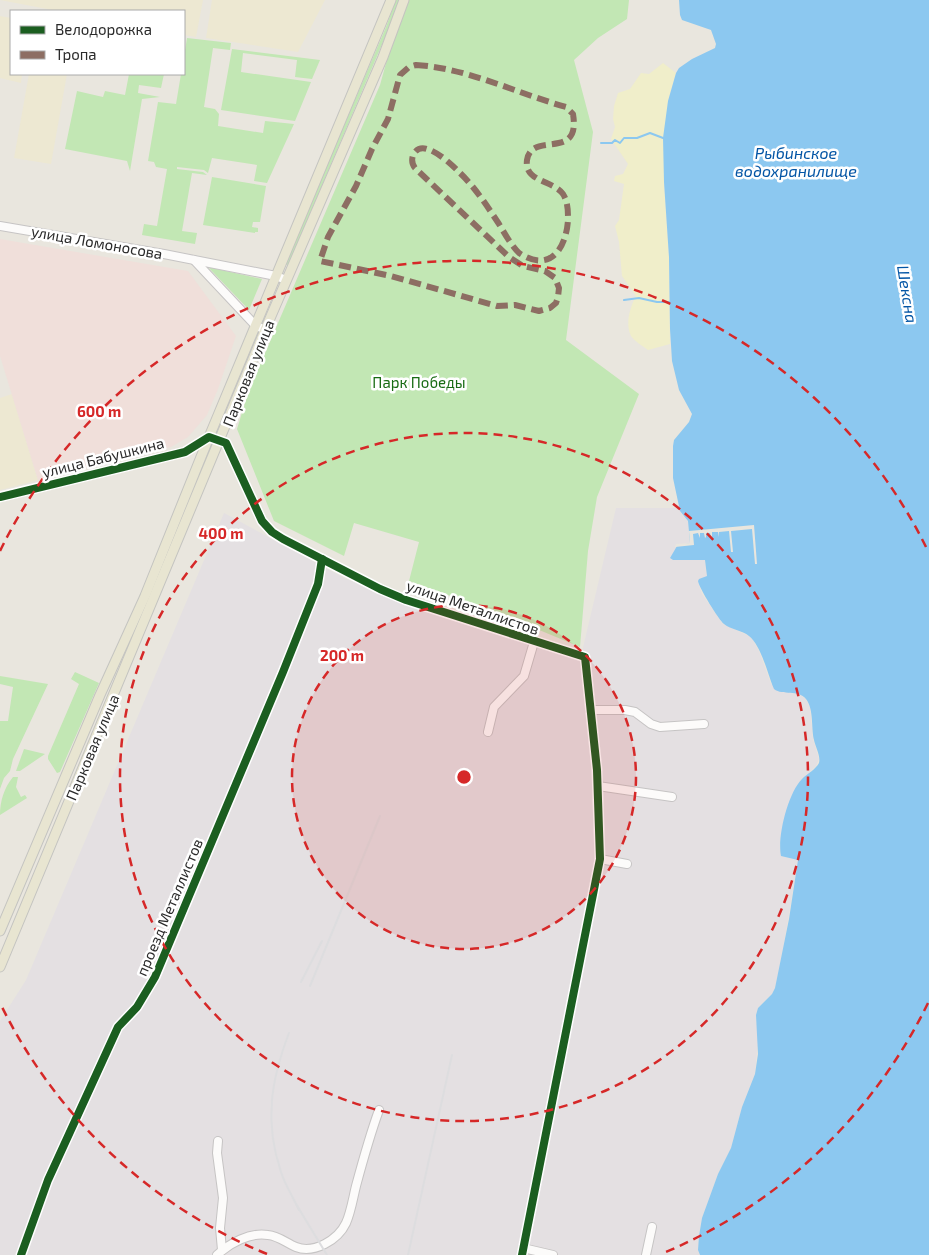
<svg xmlns="http://www.w3.org/2000/svg" width="929" height="1255" font-family="'Exo 2',sans-serif">
<style>
.industrial{fill:#e4e0e2}
.education{fill:#ede8d2}
.medical{fill:#f0dfda}
.green{fill:#c2e7b4}
.sand{fill:#f0eeca}
.water{fill:#8cc8f0}
.pier{fill:#e9e6de}
.lines{fill:none;stroke-linecap:round;stroke-linejoin:round}
.stream{stroke:#8cc8f0;stroke-width:2}
.minor-casing{stroke:#c6c4c4;stroke-width:10}
.major-casing{stroke:#c4c4c0;stroke-width:11}
.minor{stroke:#fcfbfa;stroke-width:8}
.major{stroke:#e8e5d1;stroke-width:9}
.rail{stroke:#dddddf;stroke-width:2}
.quiet{stroke:#8d6e63;stroke-width:6;stroke-dasharray:12 6;stroke-linecap:butt}
.cycleway-casing{stroke:#fff;stroke-width:11}
.cycleway{stroke:#1b5e20;stroke-width:8}
.ring{fill:none;stroke:#d62828;stroke-width:2.5;stroke-dasharray:9 6}
.labels{text-anchor:middle;dominant-baseline:central;stroke-width:5;stroke-linejoin:round;paint-order:stroke}
.street-label{font-size:15px;fill:#2a2a2a;stroke:#fff}
.park-label{font-size:15px;fill:#196c14;stroke:#fff}
.water-label{font-size:16px;font-style:italic;fill:#0355a5;stroke:#fff}
.centre{fill:#d62828;stroke:#fff;stroke-width:2.5}
.ring-label{font-size:15px;text-anchor:middle;font-weight:bold;fill:#d62828;stroke:#fff;stroke-width:5;stroke-linejoin:round;paint-order:stroke}
</style>
<rect width="100%" height="100%" fill="#e9e6de"/>
<polygon class="industrial" points="616,508 679,508 682,515 688,521 690,543 676,550 670,558 673,560 705,560 707,576 699,585 702,594 723,624 749,636 753,640 759,651 771,684 800,694 806,699 810,707 813,739 819,759 816,766 797,785 788,806 784,822 798,860 784,944 775,988 772,994 758,1008 756,1015 758,1039 755,1074 742,1107 731,1148 718,1174 702,1218 699,1236 698,1250 700,1255 0,1255 0,1021 26,980 224,513 346,579 581,656"/>
<g class="education">
<polygon points="0,0 203,0 196,37 184,35 184,11 58,11"/>
<polygon points="212,0 325,0 298,52 206,38"/>
<polygon points="0,16 11,18 11,74 22,74 21,83 0,78"/>
<polygon points="29,74 67,74 51,164 14,158"/>
<polygon points="12,394 38,480 0,490 0,398"/>
</g>
<polygon class="medical" points="0,239 188,271 236,336 218,389 207,415 188,437 171,447 38,480 0,356"/>
<g class="green">
<polygon points="396,0 399,0 389,28 288,265 285,264 386,27"/>
<polygon points="409,0 629,0 627,19 598,38 574,60 593,132 566,340 639,394 597,497 588,551 580,647 501,614 409,581 419,542 354,523 344,556 274,521 237,429 248,393 380,85 388,56"/>
<polygon points="187,38 231,43 230,50 213,48 204,107 215,109 219,114 218,126 263,133 265,121 294,124 267,183 254,181 257,165 212,158 208,173 204,170 177,167 177,169 203,172 207,175 192,173 182,231 197,233 195,244 142,235 144,224 157,226 167,169 156,167 154,162 148,161 158,102 176,104 181,74 184,74 184,56"/>
<polygon points="232,49 320,60 312,79 295,77 297,60 243,53 241,72 311,82 295,121 221,110"/>
<polygon points="129,74 164,74 161,88 139,85 138,93 160,97 142,99 130,171 127,161 65,149 77,91 103,97 105,91 125,95"/>
<polygon points="212,177 266,186 260,222 253,222 252,227 258,228 258,232 255,232 255,233 203,225"/>
<polygon points="208,267 262,279 249,310"/>
<polygon points="75,672 99,683 60,772 57,773 48,759 48,756 79,684 71,679"/>
<polygon points="0,676 48,684 13,759 10,771 4,778 0,789 0,721 8,721 13,687 0,684"/>
<polygon points="24,749 45,754 20,771 16,771"/>
<path d="M13,777H18L16,787L21,797L25,795L27,798L0,815C0,801 4,788 13,777Z"/>
</g>
<path class="sand" d="M663,63L676,73L668,101L664,182L669,257L670,344L648,350C643,346 634,341 631,336C625,324 630,307 636,296L622,276L619,242L615,226L619,220L624,184L614,181L615,176L623,174L628,164L611,139L615,127L613,119L614,106L618,93L630,89L641,73L649,74Z"/>
<path class="water" d="M679,0H929V1255H700L698,1250L699,1236L702,1218L718,1174L731,1148L742,1107L755,1074L758,1054L756,1015L758,1008L772,994L775,988L789,919L798,860L781,856C777,837 788,793 802,779C807,774 816,769 819,763C821,756 815,746 814,740C811,728 814,709 806,699C798,689 783,696 774,689C768,675 761,645 749,636C742,630 731,630 724,624C719,620 699,588 698,581L699,579L707,576L705,560H673L670,558L677,546L690,543L688,521L680,511L673,478V446L674,440L689,422L692,414L679,390L672,361L670,329L669,257L664,182L663,138L668,101L676,73L679,68L692,59L715,48L716,44L711,30L682,20L680,15Z"/>
<polygon class="pier" points="754,525 757,564 755,564 752,529 731,531 733,552 731,552 729,531 719,532 718,537 718,532 712,532 712,537 711,537 710,533 706,533 706,537 705,538 704,533 700,533 700,538 698,533 693,534 694,545 675,547 676,544 690,543 689,531"/>
<g class="lines">
<g class="stream">
<polyline points="601,143 612,143 615,140 620,143 624,138 637,138 650,133 663,138"/>
<polyline points="624,300 639,298 657,302 670,302"/>
</g>
<defs>
<g id="minor">
<polyline points="0,226 164,254 276,276 286,280"/>
<polyline points="194,260 255,325 265,330"/>
<polyline points="0,497 185,452 209,437 226,443 262,521 272,532 283,539 380,589 406,600 585,657 597,770 600,859 522,1255"/>
<polyline points="590,710 625,710 635,712 651,724 660,727 704,724"/>
<polyline points="488,732 494,707 524,676 534,642"/>
<polyline points="598,786 672,797"/>
<polyline points="600,859 627,864"/>
<polyline points="218,1141 217,1153 223,1198 220,1228 222,1250"/>
<polyline points="523,1248 553,1255"/>
<polyline points="21,1255 48,1180 118,1027 137,1007 155,977 283,672 318,584 322,559"/>
<path d="M217,1255C230,1243 250,1232 268,1235C279,1236 286,1243 296,1247C314,1254 338,1240 346,1223C351,1212 353,1198 356,1186C363,1160 370,1135 379,1110"/>
<polyline points="646,1255 652,1227"/>
</g>
<g id="major">
<polyline points="0,931 100,695 145,596 209,437 391,0"/>
<polyline points="0,967 265,330 383,57 404,0"/>
</g>
</defs>
<use href="#minor" class="minor-casing"/>
<use href="#major" class="major-casing"/>
<use href="#minor" class="minor"/>
<use href="#major" class="major"/>
<g class="rail">
<polyline points="301,982 322,941"/>
<polyline points="310,986 380,816"/>
<path d="M289,1033C271,1080 264,1122 281,1172C285,1185 293,1197 299,1210"/>
<polyline points="296,1204 327,1255"/>
<polyline points="408,1255 452,1055"/>
</g>
<path class="quiet" d="M416,65C467,68 516,93 566,107L573,114C581,162 532,130 527,160C524,182 553,180 563,194C568,202 568,211 568,220C566,250 549,273 519,253C511,245 505,234 499,224C487,206 475,187 459,172C451,164 438,152 427,149C415,145 408,159 415,168L509,257L523,266L545,271L555,278L559,288L558,297L556,303L550,308L539,311L515,305L497,306L391,276L320,261L328,237L356,186L372,149L388,119L400,75L409,67Z"/>
<defs>
<g id="cycleway">
<polyline points="0,497 185,452 209,437 226,443 262,521 272,532 283,539 380,589 406,600 585,657 597,770 600,859 522,1255"/>
<polyline points="21,1255 48,1180 118,1027 137,1007 155,977 283,672 318,584 322,559"/>
</g>
</defs>
<use href="#cycleway" class="cycleway-casing"/>
<use href="#cycleway" class="cycleway"/>
</g>
<circle cx="464" cy="777" r="172" fill="#d62828" fill-opacity=".12"/>
<g class="ring">
<circle cx="464" cy="777" r="172"/>
<circle cx="464" cy="777" r="344"/>
<path d="M928 1003A516 516 0 0 1 661 1254M267 1254A516 516 0 0 1 0 1003M0 551A516 516 0 0 1 928 551"/>
</g>
<g class="labels">
<g class="street-label">
<text transform="translate(97 242) rotate(10)">улица Ломоносова</text>
<text transform="translate(248 373) rotate(-68)">Парковая улица</text>
<text transform="translate(103 457) rotate(-14)">улица Бабушкина</text>
<text transform="translate(473 607) rotate(19)">улица Металлистов</text>
<text transform="translate(92 747) rotate(-67)">Парковая улица</text>
<text transform="translate(169 907) rotate(-67)">проезд Металлистов</text>
</g>
<g class="park-label">
<text x="419" y="382">Парк Победы</text>
</g>
<g class="water-label">
<text x="796" y="152">Рыбинское<tspan x="796" dy="18">водохранилище</tspan></text>
<text transform="translate(908 294) rotate(81)">Шексна</text>
</g>
</g>
<circle cx="464" cy="777" r="8" class="centre"/>
<g class="ring-label">
<text x="99" y="417">600 m</text>
<text x="221" y="539">400 m</text>
<text x="342" y="661">200 m</text>
</g>
<rect x="10" y="10" width="175" height="65" fill="#ffffff" stroke="#aaaaaa"/>
<rect x="20" y="26" width="25" height="8" fill="#1b5e20" stroke="#aaaaaa"/>
<text x="55" y="35" font-size="15" fill="#2a2a2a">Велодорожка</text>
<rect x="20" y="51" width="25" height="8" fill="#8d6e63" stroke="#aaaaaa"/>
<text x="55" y="60" font-size="15" fill="#2a2a2a">Тропа</text>
</svg>
